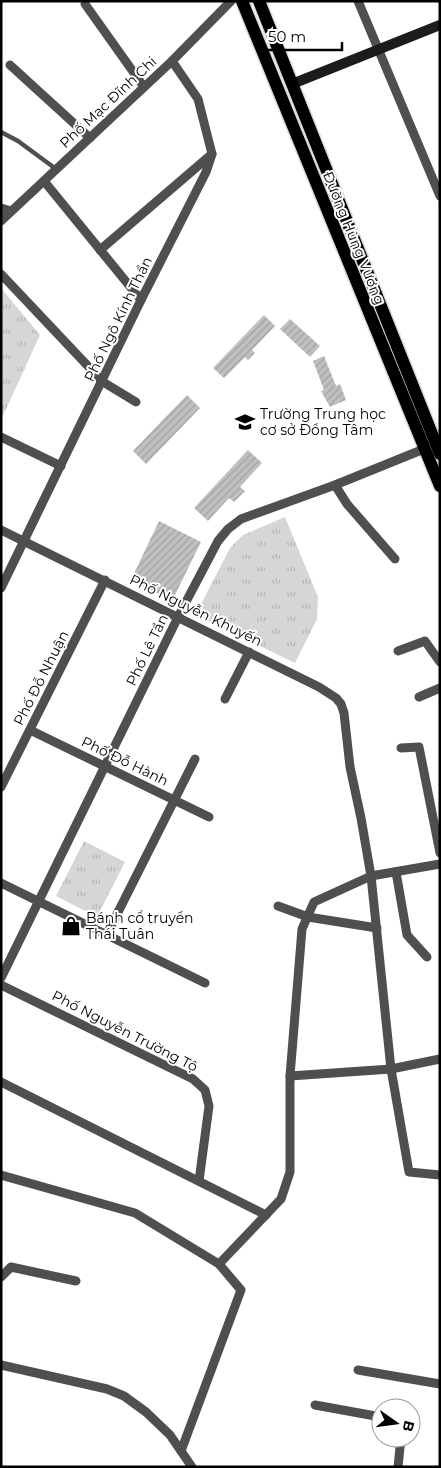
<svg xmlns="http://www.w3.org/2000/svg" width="441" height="1468" font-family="Montserrat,sans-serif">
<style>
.grass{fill:url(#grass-tufts)}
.building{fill:url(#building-hatch)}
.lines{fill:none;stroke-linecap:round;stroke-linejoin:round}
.primary-casing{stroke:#dbdbdb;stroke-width:15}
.lane{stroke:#4f4f4f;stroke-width:4.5}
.street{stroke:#4f4f4f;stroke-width:9}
.secondary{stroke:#1c1c1c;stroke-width:10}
.primary{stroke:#000;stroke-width:12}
.labels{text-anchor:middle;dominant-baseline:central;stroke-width:4;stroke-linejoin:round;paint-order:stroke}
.street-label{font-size:14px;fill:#000;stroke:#fff}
.poi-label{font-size:14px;fill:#000;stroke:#fff;text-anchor:start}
</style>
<defs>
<pattern id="grass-tufts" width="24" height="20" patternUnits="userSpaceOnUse" patternTransform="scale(1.25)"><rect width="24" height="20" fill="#d6d6d6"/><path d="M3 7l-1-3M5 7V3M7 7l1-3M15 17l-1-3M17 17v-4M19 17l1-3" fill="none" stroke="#b6b6b6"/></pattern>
<pattern id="building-hatch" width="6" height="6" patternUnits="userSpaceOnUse" patternTransform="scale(1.25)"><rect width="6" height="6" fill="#bfbfbf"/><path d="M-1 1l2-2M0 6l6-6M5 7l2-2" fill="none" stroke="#a2a2a2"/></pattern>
</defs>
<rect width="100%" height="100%" fill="#fff"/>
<g class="grass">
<polygon points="1,288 40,335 1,420"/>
<polygon points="285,517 318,597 317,619 295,663 201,617 199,608 230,548 243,535"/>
<polygon points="84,841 125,862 97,917 56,896"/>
</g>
<g class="building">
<polygon points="264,315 275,326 252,350 255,353 248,360 245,357 224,378 213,368"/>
<polygon points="290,319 320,346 310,357 280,329"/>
<polygon points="324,356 336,386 340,384 346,400 330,407 321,391 324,390 313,361"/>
<polygon points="187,395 200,408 146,464 133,451"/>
<polygon points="248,450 262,463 240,487 245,491 234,502 229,498 208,521 194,508"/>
<polygon points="159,521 201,542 172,601 131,580"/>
</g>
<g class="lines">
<defs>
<g id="primary">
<polyline points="242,1 440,486"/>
<polyline points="259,1 440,454"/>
</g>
</defs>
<use href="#primary" class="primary-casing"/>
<polyline class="lane" points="1,132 18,141 56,169"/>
<g class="street">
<polyline points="358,1 440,196"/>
<polyline points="85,4 144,87"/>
<polyline points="10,65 90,138"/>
<polyline points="44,181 141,300"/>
<polyline points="1,208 11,211"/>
<polyline points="1,221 172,61 231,1"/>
<polyline points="100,250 212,154"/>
<polyline points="1,274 103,382 136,402"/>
<polyline points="1,437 61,466"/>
<polyline points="335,485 347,504 395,559"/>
<polyline points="1,530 319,687 336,698 341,704 344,713 350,767 361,818 371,876 391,1069 409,1172 440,1175"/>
<polyline points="1,588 141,300 206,172 212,154 198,99 172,61"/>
<polyline points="398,651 425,641 440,662"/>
<polyline points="419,697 440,688"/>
<polyline points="225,699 249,652"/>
<polyline points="30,730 209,817"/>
<polyline points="401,748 419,747 440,853"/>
<polyline points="1,787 105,580"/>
<polyline points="396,872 407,935 427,957"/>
<polyline points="1,883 205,983"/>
<polyline points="278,906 308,917 377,928"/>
<polyline points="107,934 195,759"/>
<polyline points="1,978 178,617 218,541 228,529 241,519 335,485 424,449"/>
<polyline points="1,985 193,1079 205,1090 209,1106 199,1181"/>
<polyline points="290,1076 391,1069 440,1059"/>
<polyline points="1,1082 266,1215"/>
<polyline points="1,1175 135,1213 219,1264 241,1290 181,1451"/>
<polyline points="219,1264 281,1199 290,1172 290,1076 302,929 314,902 371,876 440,864"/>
<polyline points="1,1277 11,1267 76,1281"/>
<polyline points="1,1365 107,1389 124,1396 146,1412 170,1435 192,1467"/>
<polyline points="358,1370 440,1384"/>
<polyline points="315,1405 381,1417"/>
<polyline points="398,1467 401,1438"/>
</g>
<polyline class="secondary" points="292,84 440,25"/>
<use href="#primary" class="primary"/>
</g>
<defs>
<symbol id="school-bare" viewBox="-9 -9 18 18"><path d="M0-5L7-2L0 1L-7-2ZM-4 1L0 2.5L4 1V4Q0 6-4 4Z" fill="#000" stroke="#fff" stroke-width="2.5" paint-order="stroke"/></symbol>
<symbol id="shop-bare" viewBox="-9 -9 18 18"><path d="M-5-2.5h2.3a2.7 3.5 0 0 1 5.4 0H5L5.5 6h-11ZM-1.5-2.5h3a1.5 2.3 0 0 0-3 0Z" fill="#000" stroke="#fff" stroke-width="2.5" paint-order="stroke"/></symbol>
</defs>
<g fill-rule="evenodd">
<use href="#school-bare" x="231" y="408" width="28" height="28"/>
<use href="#shop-bare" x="57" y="912" width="28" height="28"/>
</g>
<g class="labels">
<g class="street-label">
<text transform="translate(108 102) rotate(-43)">Phố Mạc Đĩnh Chi</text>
<text transform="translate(354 238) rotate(68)">Đường Hùng Vương</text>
<text transform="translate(118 319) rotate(-64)">Phố Ngô Kính Thần</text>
<text transform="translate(196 610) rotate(26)">Phố Nguyễn Khuyến</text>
<text transform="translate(147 650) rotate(-64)">Phố Lê Tần</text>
<text transform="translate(41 678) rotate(-63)">Phố Đỗ Nhuận</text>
<text transform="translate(125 761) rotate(26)">Phố Đỗ Hành</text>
<text transform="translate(125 1031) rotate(27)">Phố Nguyễn Trường Tộ</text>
</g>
<g class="poi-label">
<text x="260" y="414">Trường Trung học<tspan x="260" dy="16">cơ sở Đồng Tâm</tspan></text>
<text x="86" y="918">Bánh cổ truyền<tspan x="86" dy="16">Thái Tuân</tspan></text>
</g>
</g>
<rect width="441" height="1468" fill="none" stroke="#000000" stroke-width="5"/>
<g transform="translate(396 1423) rotate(104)"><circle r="24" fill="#ffffff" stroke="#999999"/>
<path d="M0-4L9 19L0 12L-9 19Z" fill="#000000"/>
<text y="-8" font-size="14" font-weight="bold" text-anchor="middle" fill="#000000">B</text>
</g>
<path d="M261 42v8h81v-8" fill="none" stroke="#000000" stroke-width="2.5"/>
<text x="268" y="42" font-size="15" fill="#000000" stroke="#ffffff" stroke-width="4" paint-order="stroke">50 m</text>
</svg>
